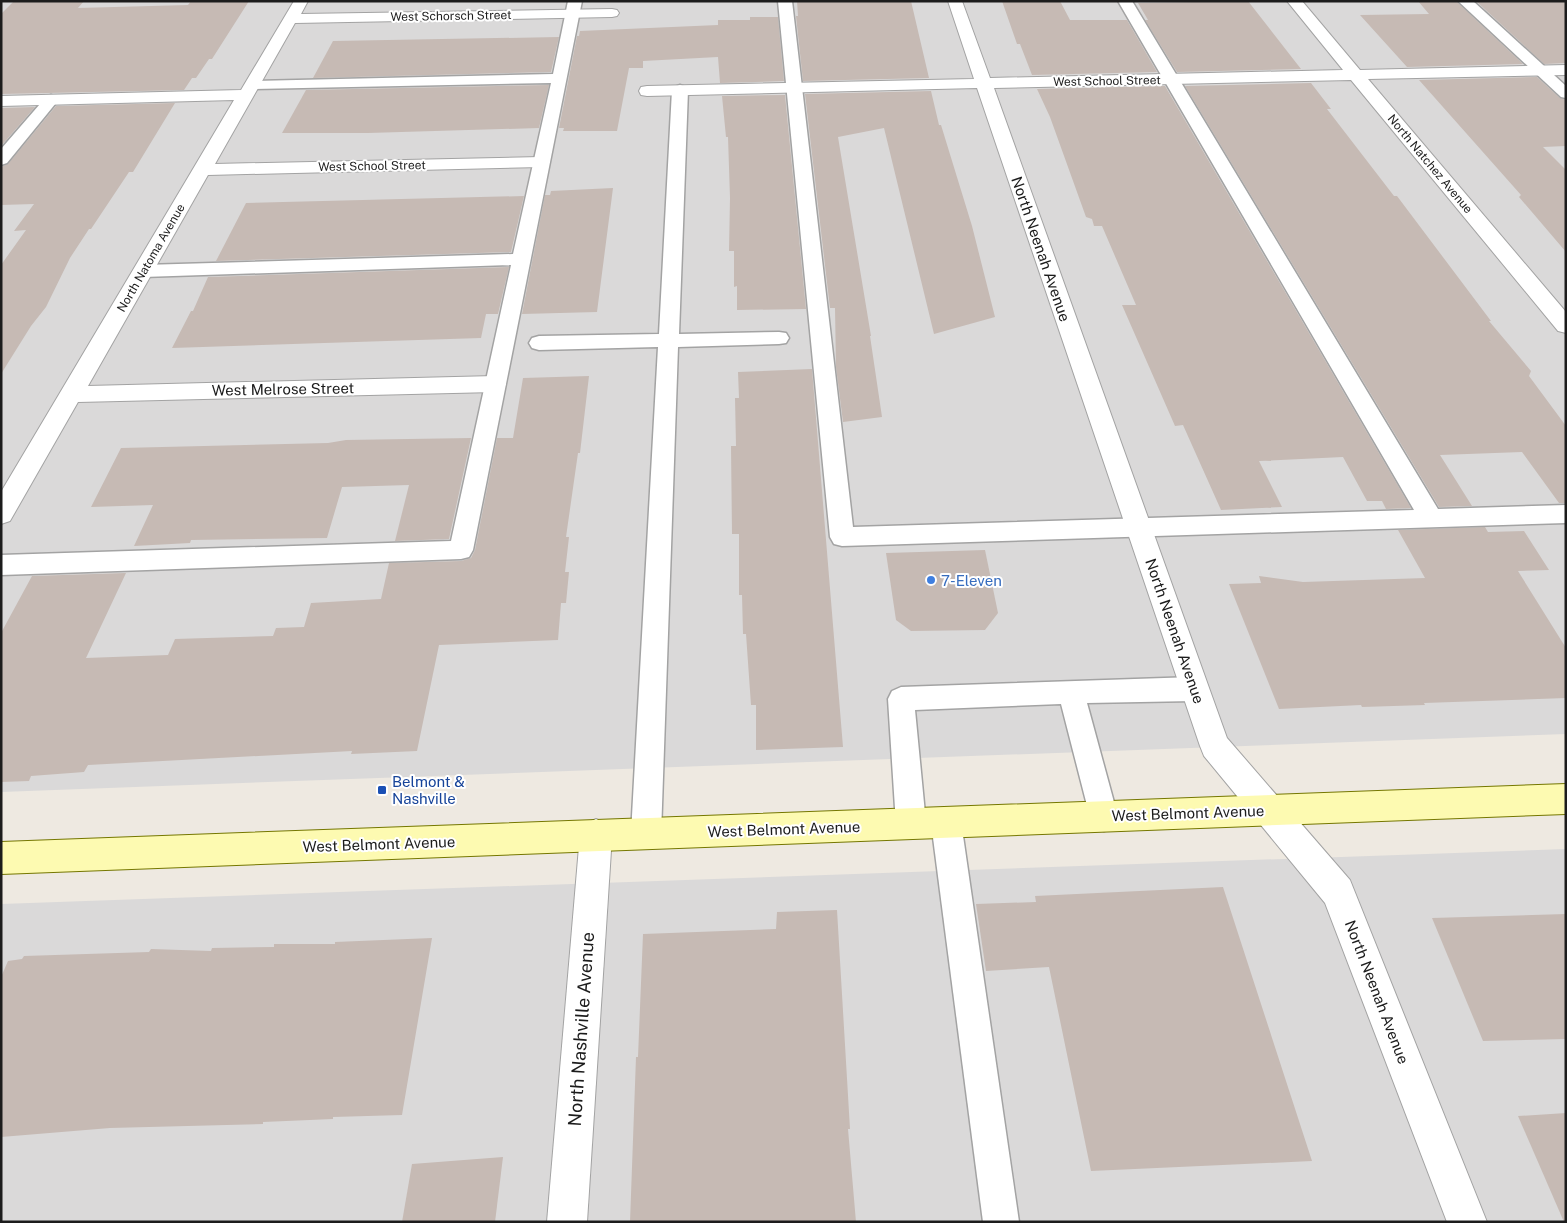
<svg xmlns="http://www.w3.org/2000/svg" width="1567" height="1223" font-family="'Public Sans',sans-serif">
<style>
.residential{fill:#dad9d9}
.building{fill:#c6bab4}
.lines{fill:none;stroke-linecap:round;stroke-linejoin:round}
.service-casing{stroke:#a3a3a3;stroke-width:3}
.minor-casing{stroke:#a3a3a3;stroke-width:2}
.secondary-casing{stroke:#757700;stroke-width:2}
.service{fill:#fff;fill-rule:evenodd}
.minor{fill:#fff;fill-rule:evenodd}
.secondary{fill:#fdfab1;fill-rule:evenodd}
.shop-dot{fill:#3f7fe0;stroke:#fff;stroke-width:2}
.transit-dot{fill:#1a4fb4;stroke:#fff;stroke-width:2}
.labels{text-anchor:middle;dominant-baseline:central;stroke-width:4;stroke-linejoin:round;paint-order:stroke}
.far-street-label{font-size:12px;fill:#1c1c1c;stroke:#fff}
.street-label{font-size:15px;fill:#1c1c1c;stroke:#fff}
.shop-label{font-size:15px;fill:#366cbe;stroke:#fff;text-anchor:start}
.transit-label{font-size:15px;fill:#164399;stroke:#fff;text-anchor:start}
.near-street-label{font-size:18px;fill:#1c1c1c;stroke:#fff}
</style>
<rect width="100%" height="100%" fill="#eee9e1"/>
<g class="residential">
<polygon points="1,1 1566,1 1566,734 1,792"/>
<polygon points="1566,849 1566,1222 1,1222 1,904"/>
</g>
<g class="building">
<polygon points="14,1 84,1 78,8 188,5 191,1 249,1 212,59 209,59 196,78 192,78 184,90 1,94 1,14"/>
<polygon points="797,1 911,1 929,78 803,81 796,16 798,16"/>
<polygon points="1002,1 1060,1 1070,20 1127,20 1157,72 1032,75 1020,44 1017,44"/>
<polygon points="1248,1 1301,69 1177,72 1145,20 1148,20 1138,3"/>
<polygon points="1418,1 1456,1 1523,64 1407,67 1360,15 1429,14"/>
<polygon points="1476,1 1566,1 1566,63 1544,64"/>
<polygon points="750,17 778,17 784,81 720,83 718,57 643,61 643,68 629,68 617,131 563,131 564,128 559,128 577,36 579,36 580,31 718,25 718,20 750,20"/>
<polygon points="559,37 551,72 313,78 333,41"/>
<polygon points="1537,77 1560,98 1566,100 1566,146 1543,147 1566,170 1566,252 1519,197 1521,195 1419,80"/>
<polygon points="1311,83 1331,109 1327,109 1394,196 1397,196 1491,321 1489,321 1531,371 1529,376 1566,426 1566,503 1559,503 1522,452 1440,455 1472,506 1439,507 1185,86"/>
<polygon points="549,85 539,128 368,133 282,133 306,90"/>
<polygon points="1165,86 1411,508 1386,509 1382,501 1367,501 1343,457 1259,461 1282,507 1221,510 1183,425 1175,426 1122,305 1136,305 1102,226 1094,226 1092,219 1086,217 1050,117 1037,89"/>
<polygon points="931,91 939,125 941,125 972,226 995,317 934,334 884,128 838,137 871,336 870,336 882,417 843,422 836,367 835,308 830,308 805,94"/>
<polygon points="785,95 806,309 737,310 737,286 734,287 734,251 729,251 730,198 728,137 726,137 722,96"/>
<polygon points="175,103 133,172 129,172 91,229 89,229 70,258 46,307 31,326 1,374 1,265 26,230 14,231 34,204 1,205 1,167 8,164 56,106"/>
<polygon points="35,107 1,146 1,108"/>
<polygon points="613,188 597,312 522,314 545,195 550,195 551,191"/>
<polygon points="524,196 511,252 216,261 246,203"/>
<polygon points="509,267 498,314 486,314 481,338 172,348 191,311 193,311 208,277"/>
<polygon points="812,369 843,747 756,750 756,705 751,705 746,634 743,634 742,595 739,595 739,534 732,534 731,446 736,446 735,398 739,398 738,372"/>
<polygon points="589,376 580,453 578,453 566,537 569,537 565,572 569,572 566,603 561,603 558,640 439,645 417,751 351,754 352,751 88,765 84,772 31,776 29,781 1,782 1,633 32,576 126,573 86,658 168,655 175,639 273,636 276,628 304,627 311,603 381,599 389,563 461,561 471,558 475,550 497,438 513,438 523,378"/>
<polygon points="471,438 449,539 395,541 409,485 342,487 327,538 191,540 190,543 134,546 153,505 91,507 121,448 328,443 346,440"/>
<polygon points="1485,527 1488,532 1524,531 1549,570 1518,571 1566,648 1566,698 1424,703 1425,705 1362,707 1361,705 1279,709 1229,584 1261,583 1259,576 1303,582 1425,578 1398,530"/>
<polygon points="985,550 998,613 985,630 911,631 896,620 886,553"/>
<polygon points="1223,887 1312,1161 1091,1171 1049,967 986,971 976,904 1036,902 1035,896"/>
<polygon points="837,910 850,1129 848,1129 856,1222 630,1222 636,1057 638,1057 643,934 776,929 777,912"/>
<polygon points="1566,914 1566,1039 1483,1041 1432,918"/>
<polygon points="432,938 402,1115 333,1117 333,1119 263,1122 263,1124 110,1128 1,1137 1,977 8,961 22,959 24,956 149,952 151,949 211,951 212,948 274,947 274,944 335,944 335,942"/>
<polygon points="1566,1113 1566,1222 1564,1222 1518,1116"/>
<polygon points="503,1157 495,1222 402,1222 412,1164"/>
</g>
<g class="lines">
<defs>
<g id="service">
<polygon points="568,1 582,1 473,550 469,557 461,559 1,575 1,555 451,541 511,265 143,277 136,275 134,271 136,267 143,265 513,254 551,83 252,89 247,88 245,85 247,82 252,81 553,74"/>
<polygon points="778,1 792,1 853,527 1414,510 1118,1 1132,1 1438,509 1566,505 1566,523 842,546 834,544 830,537"/>
<polygon points="1458,1 1473,1 1566,86 1566,98 1561,97"/>
<polygon points="680,85 685,87 688,90 679,334 779,332 786,333 789,338 786,343 779,344 678,347 661,834 656,844 646,848 636,844 631,834 658,347 539,350 532,348 529,343 532,338 539,336 659,334 672,90 675,87"/>
<polygon points="51,95 56,97 59,100 56,103 7,163 1,165 1,149 46,97"/>
<polygon points="1194,677 1203,681 1207,689 1203,697 1194,701 1087,703 1118,817 1114,827 1104,831 1094,827 1090,817 1061,704 915,710 926,824 921,834 911,838 901,834 896,824 888,699 892,691 901,687"/>
<polygon points="946,808 956,812 961,822 1019,1222 983,1222 931,822 936,812"/>
</g>
<g id="minor">
<polygon points="294,1 308,1 301,14 612,9 617,10 619,13 617,16 612,17 295,23 215,164 541,157 547,158 550,162 547,166 541,167 208,175 88,386 495,376 503,378 506,384 503,390 495,392 78,402 10,521 1,524 1,492 234,100 1,106 1,96 241,90"/>
<polygon points="948,1 962,1 990,78 1343,70 1287,1 1302,1 1360,70 1566,65 1566,75 1368,79 1566,312 1566,333 1558,331 1351,80 994,88 1227,738 1350,880 1487,1222 1447,1222 1325,903 1204,756 1200,746 977,88 647,96 641,95 639,91 641,87 647,86 974,79"/>
<polygon points="596,819 607,824 612,835 587,1222 547,1222 580,835 585,824"/>
</g>
<polygon id="secondary" points="1566,784 1566,814 1,874 1,842"/>
</defs>
<use href="#service" class="service-casing"/>
<use href="#minor" class="minor-casing"/>
<use href="#secondary" class="secondary-casing"/>
<use href="#service" class="service"/>
<use href="#minor" class="minor"/>
<use href="#secondary" class="secondary"/>
</g>
<circle class="shop-dot" cx="931" cy="580" r="5"/>
<rect class="transit-dot" x="377" y="785" width="10" height="10" rx="2.5"/>
<g class="labels">
<g class="far-street-label">
<text transform="translate(451 16) rotate(-1)">West Schorsch Street</text>
<text transform="translate(1107 81) rotate(-1)">West School Street</text>
<text transform="translate(1430 164) rotate(50)">North Natchez Avenue</text>
<text transform="translate(372 166) rotate(-1)">West School Street</text>
<text transform="translate(151 258) rotate(-60)">North Natoma Avenue</text>
</g>
<g class="street-label">
<text transform="translate(1041 249) rotate(71)">North Neenah Avenue</text>
<text transform="translate(283 389) rotate(-1)">West Melrose Street</text>
<text transform="translate(1175 631) rotate(71)">North Neenah Avenue</text>
<text transform="translate(1188 813) rotate(-2)">West Belmont Avenue</text>
<text transform="translate(784 829) rotate(-2)">West Belmont Avenue</text>
<text transform="translate(379 844) rotate(-2)">West Belmont Avenue</text>
<text transform="translate(1377 992) rotate(69)">North Neenah Avenue</text>
</g>
<g class="shop-label">
<text x="941" y="580">7-Eleven</text>
</g>
<g class="transit-label">
<text x="392" y="781">Belmont &amp;<tspan x="392" dy="17">Nashville</tspan></text>
</g>
<g class="near-street-label">
<text transform="translate(581 1029) rotate(-86)">North Nashville Avenue</text>
</g>
</g>
<rect width="1567" height="1223" fill="none" stroke="#1c1c1c" stroke-width="5"/>
</svg>
